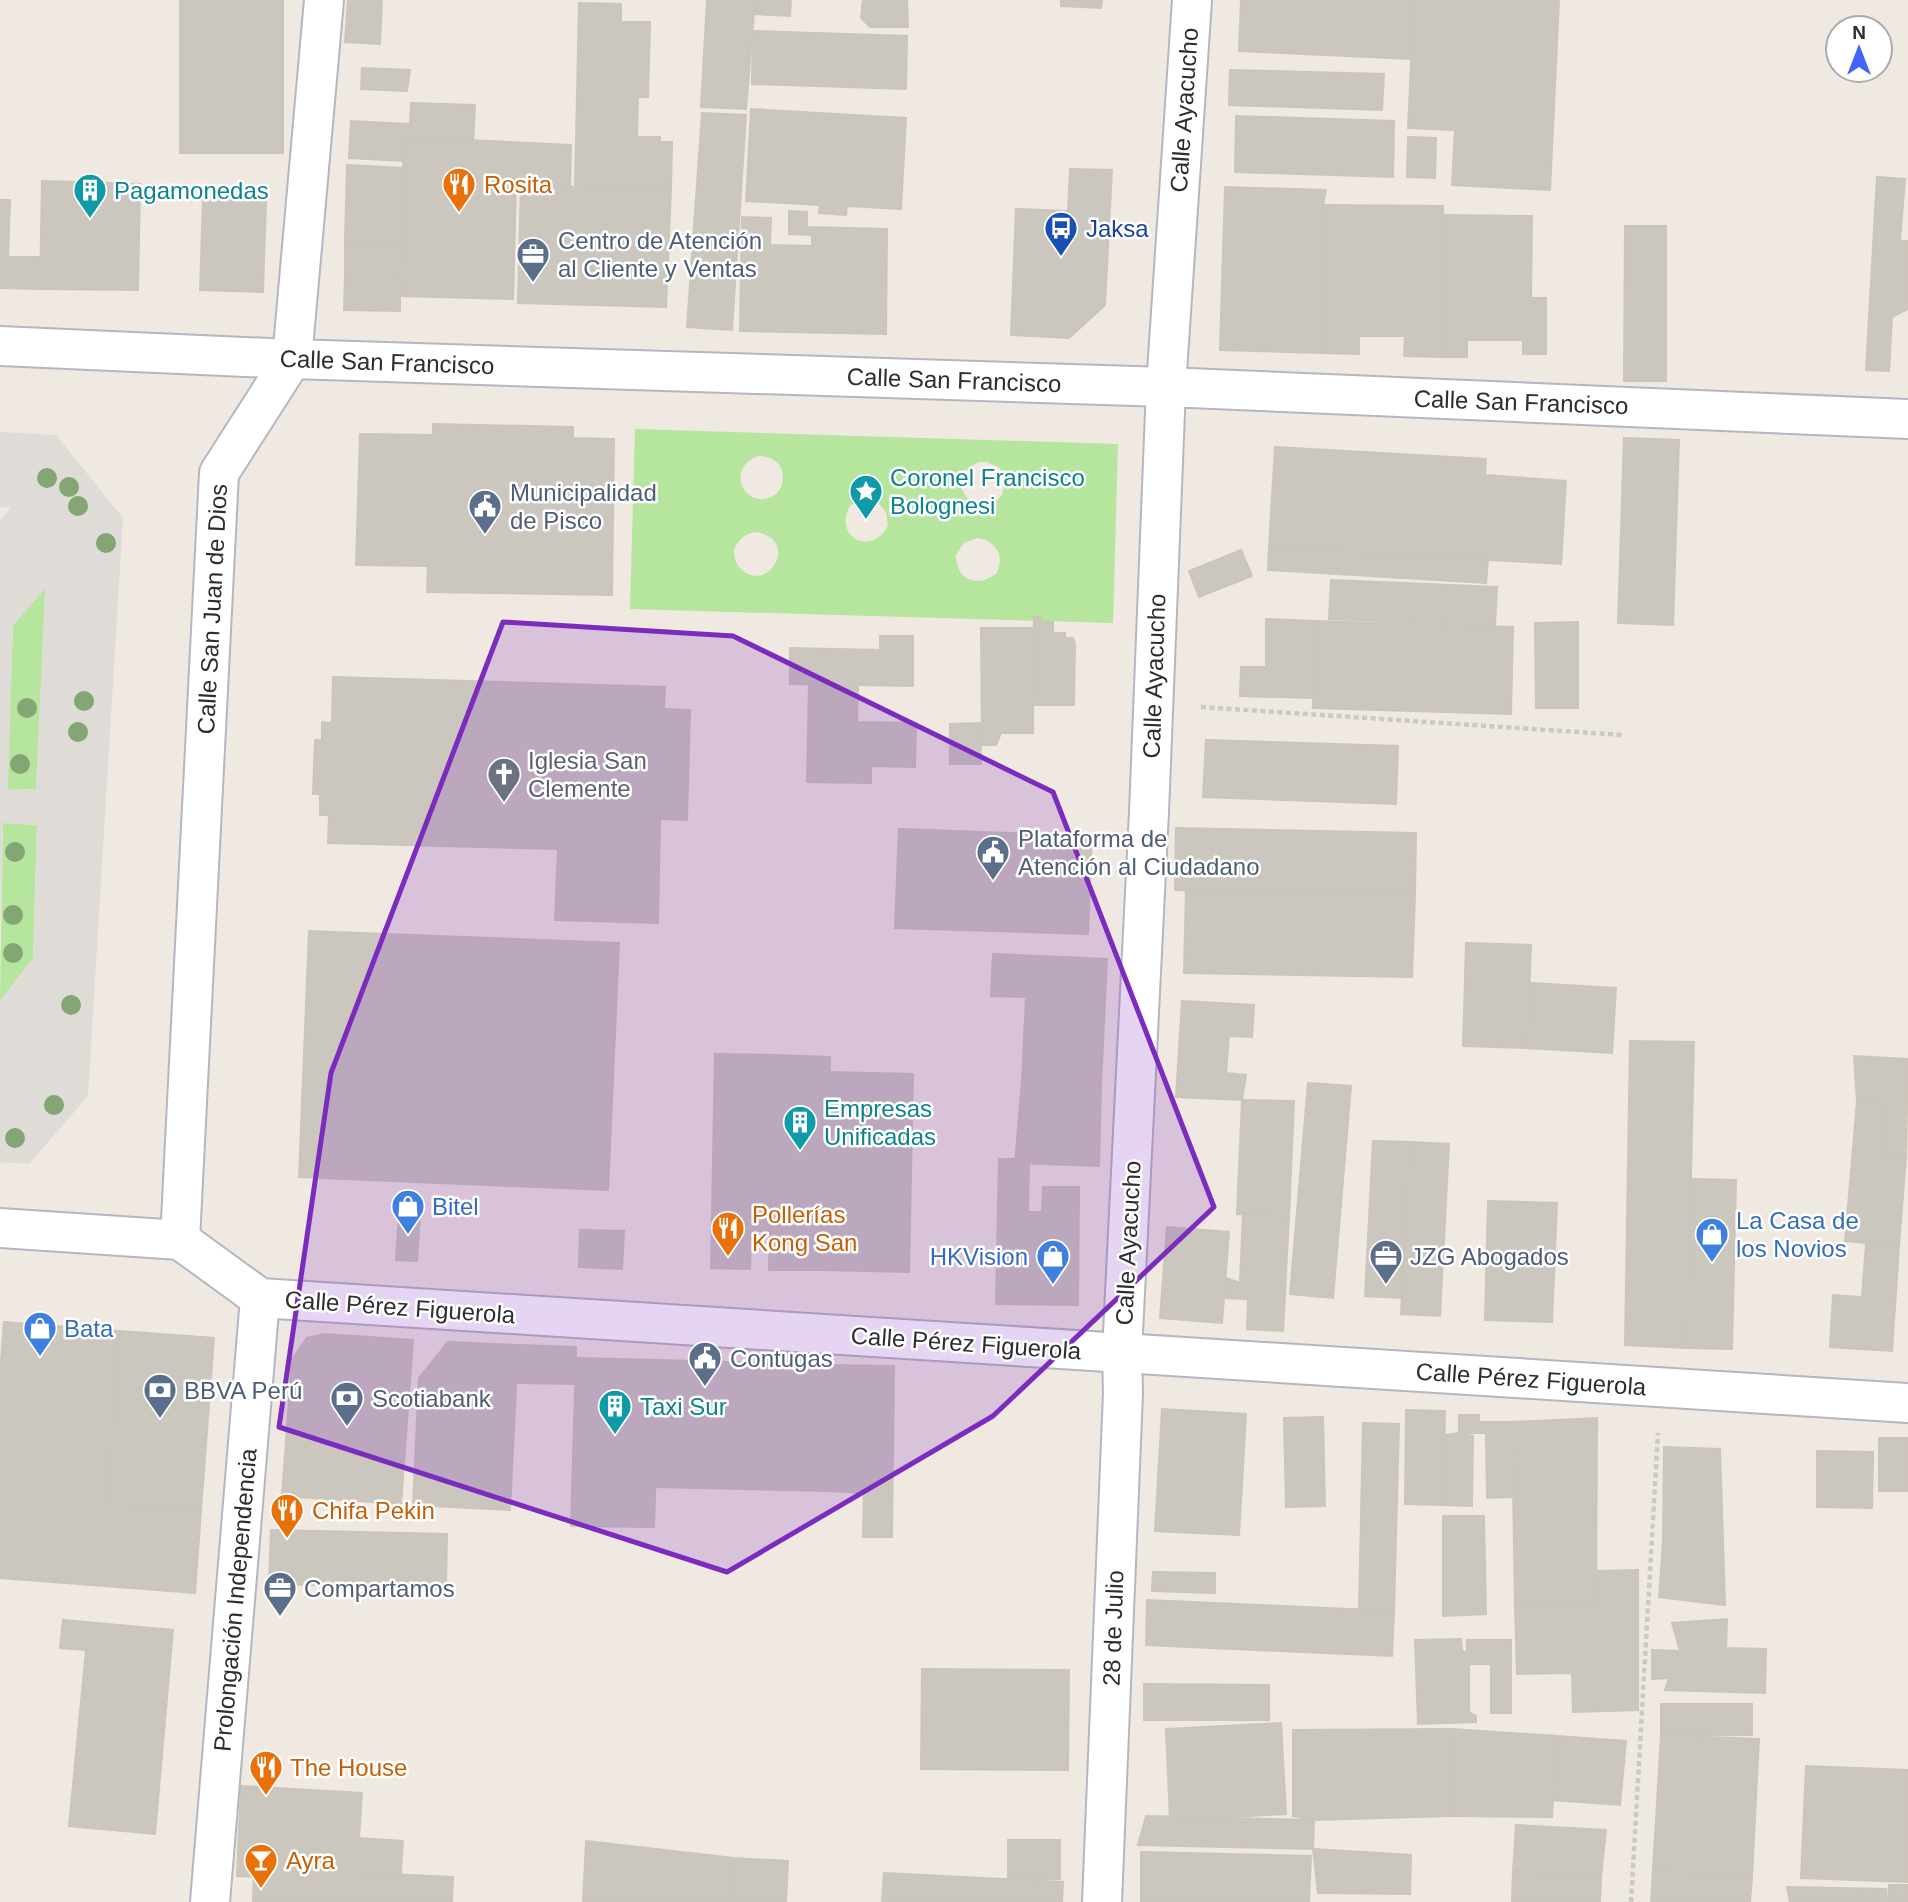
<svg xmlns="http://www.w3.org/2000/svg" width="1908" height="1902" font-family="Arial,sans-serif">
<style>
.green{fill:#b6e59e;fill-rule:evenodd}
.plaza{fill:#dfdcd8;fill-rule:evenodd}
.building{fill:#cbc7bf;stroke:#cbc5ba;stroke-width:2}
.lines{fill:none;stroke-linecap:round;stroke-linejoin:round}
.street-casing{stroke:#b4b7c1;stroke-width:42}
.secondary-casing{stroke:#b4b7c1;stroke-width:42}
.path{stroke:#c9c9c9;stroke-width:4.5;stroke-dasharray:5 3.5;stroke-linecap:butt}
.street{stroke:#fff;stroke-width:38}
.secondary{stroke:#fff;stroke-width:38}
.tree{fill:#84a574}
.marked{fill:#7b2cbf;fill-opacity:0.2;stroke:#7b2cbf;stroke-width:5;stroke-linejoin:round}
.labels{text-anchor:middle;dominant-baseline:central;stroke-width:5;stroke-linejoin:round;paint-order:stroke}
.street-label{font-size:24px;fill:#2e2e2e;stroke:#fff}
.food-label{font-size:24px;fill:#c56008;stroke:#fff;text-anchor:start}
.culture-label{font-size:24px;fill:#0d838f;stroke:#fff;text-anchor:start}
.transit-label{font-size:24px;fill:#164399;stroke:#fff;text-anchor:start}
.service-label{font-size:24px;fill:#4e5e75;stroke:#fff;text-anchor:start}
.worship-label{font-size:24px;fill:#5b616d;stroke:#fff;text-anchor:start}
.shop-label{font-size:24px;fill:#366cbe;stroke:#fff;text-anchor:start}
</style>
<rect width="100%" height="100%" fill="#efe9e1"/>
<g class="green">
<path d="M635,429L1118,444L1113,623L630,609ZM758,456C772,456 783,463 783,478C783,485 779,493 773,496C745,511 724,469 758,456ZM979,462H987L1000,468L1005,482L1002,495C973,525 941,477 979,462ZM863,499L877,501L886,512L888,526C870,558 833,536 850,506ZM755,532C801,538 769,594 742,570C736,565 734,558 734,550C738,540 744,534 755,532ZM977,538C996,540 1006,557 996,574C977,588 956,580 956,555L964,543Z"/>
<polygon points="46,587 36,789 7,790 13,625"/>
<polygon points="3,823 37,825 33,958 0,1001"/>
</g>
<path class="plaza" d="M0,432L56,435L123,518L88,1096L29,1164L0,1162V1001L33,958L37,825L3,823L0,929V521L11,508L0,507ZM45,589L36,789L8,790L13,625Z"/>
<g class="building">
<rect x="180" y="0" width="103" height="153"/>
<polygon points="348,0 382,0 380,44 345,42"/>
<polygon points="707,0 755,0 746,109 701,107"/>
<polygon points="756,0 791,0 790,16 755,14"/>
<polygon points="863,0 907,0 908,27 870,27 861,18"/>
<polygon points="1061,0 1102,0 1101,8 1061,6"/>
<polygon points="1241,0 1414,0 1412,59 1239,51"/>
<polygon points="1414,0 1559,0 1550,190 1452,185 1455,130 1408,128"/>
<polygon points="579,3 621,4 621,22 650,22 648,97 638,97 637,137 660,137 660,142 672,142 671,189 575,187"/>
<polygon points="753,31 907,36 906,89 752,84"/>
<polygon points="362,68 410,70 407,91 361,89"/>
<polygon points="1230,70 1384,74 1382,110 1229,105"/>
<polygon points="411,103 475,105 473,141 404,137 403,161 349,158 351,121 410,124"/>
<polygon points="751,109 906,118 901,209 847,206 846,215 819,213 820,205 746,201"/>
<polygon points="702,113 746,115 732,330 687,327"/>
<polygon points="1236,116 1394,121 1393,177 1235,172"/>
<polygon points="404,137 571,145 570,185 516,183 513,299 402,296 400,274"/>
<polygon points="1408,137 1436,138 1435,178 1407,177"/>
<polygon points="347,165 405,168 401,243 345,242"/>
<polygon points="1070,169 1112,170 1105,305 1069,338 1011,335 1016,209 1068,211"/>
<polygon points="1877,177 1905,179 1900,241 1908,241 1908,309 1892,317 1889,371 1866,370"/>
<polygon points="42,181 140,184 138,290 40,289"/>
<polygon points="521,183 575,187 671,189 666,307 518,303"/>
<polygon points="1225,187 1326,190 1323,205 1322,353 1220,350"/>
<polygon points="203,199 266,201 263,292 200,290"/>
<polygon points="0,200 10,200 8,257 40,257 40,289 0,288"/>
<polygon points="1323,205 1443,206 1442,357 1404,356 1405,336 1359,336 1359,354 1322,353"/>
<polygon points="789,211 807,212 807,227 887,229 886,334 740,331 742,217 771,218 770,245 812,246 812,235 789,234"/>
<polygon points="1443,215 1532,216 1531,298 1546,298 1546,354 1523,354 1523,340 1467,340 1467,357 1442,357"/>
<polygon points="1625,226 1666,226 1666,381 1624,381"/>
<polygon points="345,242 401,243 400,274 345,274"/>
<polygon points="345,274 400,274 400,311 344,310"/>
<polygon points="433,424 573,427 573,438 614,439 612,595 427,592 428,566 356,565 360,434 433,435"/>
<polygon points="1624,438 1679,440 1673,625 1618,623"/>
<polygon points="1275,447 1486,459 1485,475 1566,481 1561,564 1269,547"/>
<polygon points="1269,547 1488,560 1486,583 1268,570"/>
<polygon points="1241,550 1252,576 1199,597 1189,571"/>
<polygon points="1331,580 1497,587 1495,625 1329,619"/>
<polygon points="1034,617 1041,617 1041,622 1053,622 1053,633 1065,633 1065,638 1073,638 1075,644 1074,705 1033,705"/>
<polygon points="1266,619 1316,621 1313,698 1240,696 1241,667 1266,667"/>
<polygon points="1316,621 1513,627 1511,714 1313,708"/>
<polygon points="1578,622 1578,708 1536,708 1535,623"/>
<polygon points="981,628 1033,628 1033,733 1001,733 996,745 982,745"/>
<polygon points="880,636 913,636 913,686 790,684 790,648 880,650"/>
<polygon points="333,677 665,687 664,709 690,710 687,820 660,819 658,923 555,920 558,849 328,843 329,815 320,815 320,794 313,794 315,740 322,740 322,722 332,723"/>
<polygon points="809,685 858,686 857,722 916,723 915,767 871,766 871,783 807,782"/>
<polygon points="980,723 981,764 950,764 950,724"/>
<polygon points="1206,740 1398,746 1396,804 1203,797"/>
<polygon points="1176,828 1416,833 1415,895 1175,890"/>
<polygon points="899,829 1092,836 1088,934 895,928"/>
<polygon points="1186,890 1415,895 1412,977 1184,973"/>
<polygon points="309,931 619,943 608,1190 299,1177"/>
<polygon points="1466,943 1531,945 1527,1048 1463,1046"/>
<polygon points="993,954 1107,959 1101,1085 1022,1081 1026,997 991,996"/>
<polygon points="1531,983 1616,988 1612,1053 1527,1048"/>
<polygon points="1182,1001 1254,1005 1252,1037 1229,1036 1226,1073 1246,1075 1242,1100 1176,1097"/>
<polygon points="1630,1041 1694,1042 1687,1348 1625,1345"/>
<polygon points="715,1054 773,1055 770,1231 751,1231 750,1269 711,1268"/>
<polygon points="773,1055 830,1057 826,1270 769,1270"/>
<polygon points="1854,1056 1908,1059 1906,1156 1882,1154 1886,1104 1857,1101"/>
<polygon points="830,1072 913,1074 909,1272 826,1270"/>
<polygon points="1022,1081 1101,1085 1099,1166 1015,1163"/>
<polygon points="1308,1083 1351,1086 1333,1298 1290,1294"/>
<polygon points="1242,1100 1294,1101 1289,1217 1237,1214"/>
<polygon points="1857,1101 1886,1104 1882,1154 1906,1156 1899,1246 1845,1241"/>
<polygon points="1373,1141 1410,1142 1402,1298 1365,1296"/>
<polygon points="1410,1142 1449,1144 1440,1316 1401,1314"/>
<polygon points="999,1159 1029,1159 1028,1212 1042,1212 1043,1187 1079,1187 1078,1305 996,1304"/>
<polygon points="1691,1179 1736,1180 1732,1349 1687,1348"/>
<polygon points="1488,1201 1557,1203 1552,1322 1485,1320"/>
<polygon points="399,1212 420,1213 417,1261 396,1260"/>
<polygon points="1243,1213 1289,1217 1283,1331 1247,1329 1248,1299 1226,1298 1226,1278 1240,1283"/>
<polygon points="1167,1227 1229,1232 1222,1323 1160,1318"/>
<polygon points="580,1230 624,1231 622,1269 579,1267"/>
<polygon points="1866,1244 1899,1246 1892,1351 1830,1347 1833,1295 1862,1297"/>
<polygon points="4,1322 120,1331 107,1503 201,1510 195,1593 0,1578 0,1374"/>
<polygon points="120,1331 214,1338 201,1510 107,1503"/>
<polygon points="324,1334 413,1340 401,1504 282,1496 292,1359 307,1338"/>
<polygon points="448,1342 518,1345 510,1510 413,1505 419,1378"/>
<polygon points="518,1345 576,1347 575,1384 516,1383"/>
<polygon points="576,1358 659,1360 654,1527 571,1526"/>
<polygon points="659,1360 829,1365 826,1491 655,1487"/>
<polygon points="829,1365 894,1366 892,1537 863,1537 864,1493 826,1491"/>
<polygon points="1162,1409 1246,1414 1239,1535 1155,1531"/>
<polygon points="1406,1410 1445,1411 1443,1505 1405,1504"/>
<polygon points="1459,1415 1479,1415 1479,1422 1512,1422 1512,1497 1487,1498 1486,1433 1459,1433"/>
<polygon points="1323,1417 1325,1506 1286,1507 1284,1418"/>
<polygon points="1597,1418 1596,1605 1515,1607 1512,1422"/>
<polygon points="1363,1423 1399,1424 1394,1611 1359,1610"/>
<polygon points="1459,1433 1473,1436 1472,1506 1443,1505 1445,1435"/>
<rect x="1879" y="1438" width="29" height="53"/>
<polygon points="1664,1447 1720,1449 1725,1605 1659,1597 1663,1542"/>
<polygon points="1817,1451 1873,1452 1872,1508 1817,1507"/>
<polygon points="1443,1516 1484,1516 1486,1614 1443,1616"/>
<polygon points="271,1530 447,1534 446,1588 269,1584"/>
<polygon points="1638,1570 1638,1710 1573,1712 1572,1673 1517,1674 1515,1607 1596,1605 1595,1571"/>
<polygon points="1153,1572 1215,1573 1215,1593 1152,1591"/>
<polygon points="1147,1600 1394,1611 1392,1656 1146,1645"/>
<polygon points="1727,1619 1726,1648 1766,1649 1765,1693 1665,1690 1669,1678 1652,1679 1652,1650 1680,1651 1672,1623"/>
<polygon points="63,1620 173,1630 155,1834 69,1826 86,1650 60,1648"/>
<polygon points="1461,1639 1462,1651 1467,1653 1467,1640 1511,1640 1511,1713 1491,1713 1491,1664 1469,1664 1469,1712 1476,1716 1476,1722 1418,1724 1415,1640"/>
<polygon points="922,1669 1069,1670 1068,1770 921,1769"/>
<polygon points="1144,1684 1269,1685 1269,1720 1144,1720"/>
<rect x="1661" y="1704" width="91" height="31"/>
<polygon points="1281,1723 1286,1814 1170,1820 1166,1729"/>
<polygon points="1452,1729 1451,1816 1314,1820 1293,1816 1293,1730"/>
<polygon points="1452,1729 1557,1736 1552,1817 1451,1816"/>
<polygon points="1661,1735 1759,1739 1752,1877 1653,1870"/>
<polygon points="1557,1736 1626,1741 1620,1805 1552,1800"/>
<polygon points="1806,1766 1908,1770 1908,1882 1801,1878"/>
<polygon points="241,1786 362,1793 359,1838 403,1841 400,1885 237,1876"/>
<polygon points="1146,1816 1314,1820 1313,1849 1138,1845"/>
<polygon points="1516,1825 1606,1830 1601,1877 1513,1871"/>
<rect x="1008" y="1840" width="52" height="39"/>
<polygon points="586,1841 733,1858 731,1902 583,1902"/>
<polygon points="1313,1849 1411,1855 1410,1894 1318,1893"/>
<polygon points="1141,1852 1311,1856 1309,1902 1141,1902"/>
<polygon points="733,1858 788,1861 786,1902 731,1902"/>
<polygon points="254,1868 453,1877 452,1902 253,1902"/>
<polygon points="1653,1870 1752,1877 1750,1902 1651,1902"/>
<polygon points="1513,1871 1601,1877 1600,1902 1512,1902"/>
<polygon points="884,1873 1063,1882 1062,1902 882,1902"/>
<polygon points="1889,1885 1908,1885 1908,1902 1888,1902"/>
<polygon points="1787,1887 1886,1889 1886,1902 1790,1902"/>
</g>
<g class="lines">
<defs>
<g id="street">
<polyline points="292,359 324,0"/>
<polyline points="210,1902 260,1298"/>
<polyline points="1102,1902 1123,1393 1122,1353 1149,812 1166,387 1192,0"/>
</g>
<g id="secondary">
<polyline points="0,346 292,359 1166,387 1908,419"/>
<polyline points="0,1228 180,1240 260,1298 1908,1403"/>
<polyline points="180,1240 219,473 292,359"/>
</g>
</defs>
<use href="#street" class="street-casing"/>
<use href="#secondary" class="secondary-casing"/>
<g class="path">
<polyline points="1201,707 1623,735"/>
<polyline points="1631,1902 1658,1433"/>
</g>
<use href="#street" class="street"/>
<use href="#secondary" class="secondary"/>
</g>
<g class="tree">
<circle cx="47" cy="478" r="10"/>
<circle cx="69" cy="487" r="10"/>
<circle cx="78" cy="506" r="10"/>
<circle cx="106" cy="543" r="10"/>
<circle cx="84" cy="701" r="10"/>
<circle cx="27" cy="708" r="10"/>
<circle cx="78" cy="732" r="10"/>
<circle cx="20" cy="764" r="10"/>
<circle cx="15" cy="852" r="10"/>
<circle cx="13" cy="915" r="10"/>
<circle cx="13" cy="953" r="10"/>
<circle cx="71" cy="1005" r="10"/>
<circle cx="54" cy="1105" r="10"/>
<circle cx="15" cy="1138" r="10"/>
</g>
<path class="marked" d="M503,622L733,636L1053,792L1214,1207L993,1416L727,1572L279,1427L331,1073Z"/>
<defs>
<symbol id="restaurant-pin" viewBox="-11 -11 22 30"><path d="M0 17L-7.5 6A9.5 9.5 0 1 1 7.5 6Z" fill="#e8710a" stroke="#fff"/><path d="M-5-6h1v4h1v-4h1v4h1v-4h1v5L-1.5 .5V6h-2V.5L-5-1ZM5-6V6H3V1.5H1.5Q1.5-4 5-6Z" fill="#fff"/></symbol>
<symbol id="building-pin" viewBox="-11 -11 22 30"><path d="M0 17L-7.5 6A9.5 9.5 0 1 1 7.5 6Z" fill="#0f9aa8" stroke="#fff"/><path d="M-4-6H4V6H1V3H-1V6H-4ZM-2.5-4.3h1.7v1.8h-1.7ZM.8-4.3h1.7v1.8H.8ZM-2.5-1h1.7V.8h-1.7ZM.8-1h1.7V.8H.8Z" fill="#fff"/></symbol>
<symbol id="bus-pin" viewBox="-11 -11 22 30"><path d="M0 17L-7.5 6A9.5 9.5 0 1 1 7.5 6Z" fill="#1a4fb4" stroke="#fff"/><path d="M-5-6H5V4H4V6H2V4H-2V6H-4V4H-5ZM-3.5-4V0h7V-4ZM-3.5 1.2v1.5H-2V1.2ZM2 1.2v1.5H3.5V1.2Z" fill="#fff"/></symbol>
<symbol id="office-pin" viewBox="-11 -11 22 30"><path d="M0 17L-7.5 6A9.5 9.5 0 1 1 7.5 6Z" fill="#5c6f8a" stroke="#fff"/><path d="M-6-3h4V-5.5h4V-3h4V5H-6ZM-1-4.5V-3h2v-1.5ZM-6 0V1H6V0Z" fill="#fff"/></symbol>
<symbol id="sight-pin" viewBox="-11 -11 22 30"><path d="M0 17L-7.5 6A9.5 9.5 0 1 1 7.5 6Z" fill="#0f9aa8" stroke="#fff"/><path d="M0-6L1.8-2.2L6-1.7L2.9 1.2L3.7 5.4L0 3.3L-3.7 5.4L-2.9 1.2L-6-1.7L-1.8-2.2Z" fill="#fff"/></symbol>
<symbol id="civic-pin" viewBox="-11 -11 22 30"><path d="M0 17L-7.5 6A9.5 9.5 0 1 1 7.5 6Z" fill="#5c6f8a" stroke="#fff"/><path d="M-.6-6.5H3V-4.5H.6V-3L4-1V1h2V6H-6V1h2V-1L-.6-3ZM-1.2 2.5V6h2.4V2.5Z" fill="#fff"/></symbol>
<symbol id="church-pin" viewBox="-11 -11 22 30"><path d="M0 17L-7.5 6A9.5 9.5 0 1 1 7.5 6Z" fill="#6b7280" stroke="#fff"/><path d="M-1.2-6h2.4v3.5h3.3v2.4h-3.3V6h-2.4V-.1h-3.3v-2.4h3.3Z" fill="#fff"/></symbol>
<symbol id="shop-pin" viewBox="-11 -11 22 30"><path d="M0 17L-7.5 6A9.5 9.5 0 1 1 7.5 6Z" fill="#3f7fe0" stroke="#fff"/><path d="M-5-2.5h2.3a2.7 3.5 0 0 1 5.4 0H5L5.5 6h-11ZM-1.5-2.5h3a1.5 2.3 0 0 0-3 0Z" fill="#fff"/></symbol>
<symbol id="bank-pin" viewBox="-11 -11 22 30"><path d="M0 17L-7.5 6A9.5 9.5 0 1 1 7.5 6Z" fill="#5c6f8a" stroke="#fff"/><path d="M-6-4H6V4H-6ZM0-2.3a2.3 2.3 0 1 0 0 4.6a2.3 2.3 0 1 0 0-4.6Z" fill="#fff"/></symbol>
<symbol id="bar-pin" viewBox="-11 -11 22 30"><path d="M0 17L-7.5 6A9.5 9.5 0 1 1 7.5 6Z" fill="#e8710a" stroke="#fff"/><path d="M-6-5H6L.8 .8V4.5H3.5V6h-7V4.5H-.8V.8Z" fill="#fff"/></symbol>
</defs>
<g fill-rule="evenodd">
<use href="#restaurant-pin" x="440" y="165" width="38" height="52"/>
<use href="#building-pin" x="71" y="171" width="38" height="52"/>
<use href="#bus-pin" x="1042" y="209" width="38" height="52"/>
<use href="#office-pin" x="514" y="235" width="38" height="52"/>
<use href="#sight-pin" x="847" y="472" width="38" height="52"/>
<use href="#civic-pin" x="466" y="487" width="38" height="52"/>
<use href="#church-pin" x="485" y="755" width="38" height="52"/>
<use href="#civic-pin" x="974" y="833" width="38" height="52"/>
<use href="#building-pin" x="781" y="1103" width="38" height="52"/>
<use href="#shop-pin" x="389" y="1187" width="38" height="52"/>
<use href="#restaurant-pin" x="709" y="1209" width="38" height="52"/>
<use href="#shop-pin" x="1693" y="1215" width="38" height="52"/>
<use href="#shop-pin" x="1034" y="1237" width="38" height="52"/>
<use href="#office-pin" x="1367" y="1237" width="38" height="52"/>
<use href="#shop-pin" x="21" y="1309" width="38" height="52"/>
<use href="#civic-pin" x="686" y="1339" width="38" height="52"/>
<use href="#bank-pin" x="141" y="1371" width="38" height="52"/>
<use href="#bank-pin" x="328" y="1379" width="38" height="52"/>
<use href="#building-pin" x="596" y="1387" width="38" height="52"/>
<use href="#restaurant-pin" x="268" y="1491" width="38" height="52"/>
<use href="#office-pin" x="261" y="1569" width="38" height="52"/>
<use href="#restaurant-pin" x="247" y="1748" width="38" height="52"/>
<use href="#bar-pin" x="242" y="1841" width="38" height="52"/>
</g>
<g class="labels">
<g class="street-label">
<text transform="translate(1184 110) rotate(-86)">Calle Ayacucho</text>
<text transform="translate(387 362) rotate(2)">Calle San Francisco</text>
<text transform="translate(954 380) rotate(2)">Calle San Francisco</text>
<text transform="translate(1521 402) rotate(2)">Calle San Francisco</text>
<text transform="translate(212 609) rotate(-87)">Calle San Juan de Dios</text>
<text transform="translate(1154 676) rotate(-88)">Calle Ayacucho</text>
<text transform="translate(1128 1243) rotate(-87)">Calle Ayacucho</text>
<text transform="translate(400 1307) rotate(4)">Calle Pérez Figuerola</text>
<text transform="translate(966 1343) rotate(4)">Calle Pérez Figuerola</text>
<text transform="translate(1531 1379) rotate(4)">Calle Pérez Figuerola</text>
<text transform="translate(235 1600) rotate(-85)">Prolongación Independencia</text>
<text transform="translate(1113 1628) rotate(-88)">28 de Julio</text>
</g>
<g class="food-label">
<text x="484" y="184">Rosita</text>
<text x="752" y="1214">Pollerías<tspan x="752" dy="28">Kong San</tspan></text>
<text x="312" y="1510">Chifa Pekin</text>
<text x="290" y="1767">The House</text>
<text x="286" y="1860">Ayra</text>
</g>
<g class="culture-label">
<text x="114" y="190">Pagamonedas</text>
<text x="890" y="477">Coronel Francisco<tspan x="890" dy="28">Bolognesi</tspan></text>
<text x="824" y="1108">Empresas<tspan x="824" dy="28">Unificadas</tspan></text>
<text x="640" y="1406">Taxi Sur</text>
</g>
<g class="transit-label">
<text x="1086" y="228">Jaksa</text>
</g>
<g class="service-label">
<text x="558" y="240">Centro de Atención<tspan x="558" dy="28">al Cliente y Ventas</tspan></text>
<text x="510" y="492">Municipalidad<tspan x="510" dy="28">de Pisco</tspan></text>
<text x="1018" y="838">Plataforma de<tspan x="1018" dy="28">Atención al Ciudadano</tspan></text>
<text x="1410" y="1256">JZG Abogados</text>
<text x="730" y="1358">Contugas</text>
<text x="184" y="1390">BBVA Perú</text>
<text x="372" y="1398">Scotiabank</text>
<text x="304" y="1588">Compartamos</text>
</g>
<g class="worship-label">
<text x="528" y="760">Iglesia San<tspan x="528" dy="28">Clemente</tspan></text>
</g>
<g class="shop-label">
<text x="432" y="1206">Bitel</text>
<text x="1736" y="1220">La Casa de<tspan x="1736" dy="28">los Novios</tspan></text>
<text x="1028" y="1256" text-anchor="end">HKVision</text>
<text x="64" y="1328">Bata</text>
</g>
</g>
<g transform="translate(1859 49)"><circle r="33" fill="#ffffff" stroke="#ababab" stroke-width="2"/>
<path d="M0-5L12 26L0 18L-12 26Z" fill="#4264fb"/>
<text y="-10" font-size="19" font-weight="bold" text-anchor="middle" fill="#2e2e2e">N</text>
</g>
</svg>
